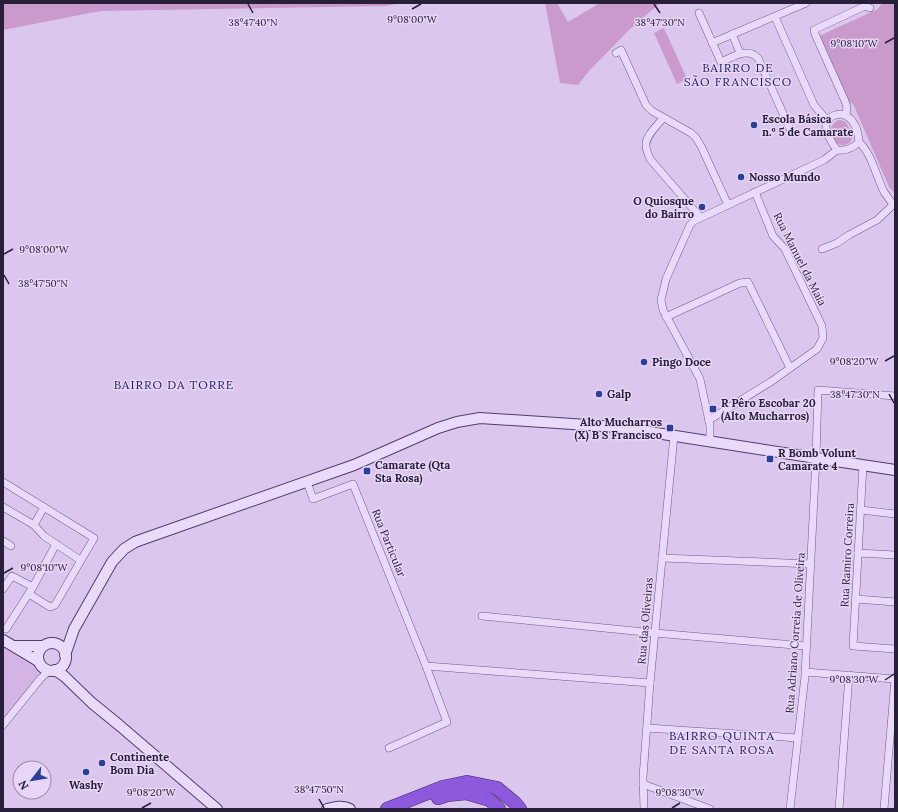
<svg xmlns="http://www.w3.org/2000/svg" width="898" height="812" font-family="Lora,serif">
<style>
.farmland{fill:#d4b4e4}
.green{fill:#ca9acd}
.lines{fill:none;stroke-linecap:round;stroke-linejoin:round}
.street-casing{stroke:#6c5c8a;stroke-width:8}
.secondary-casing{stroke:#4e3f6c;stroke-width:12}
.highway-casing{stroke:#3c3058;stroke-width:14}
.street{stroke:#eadaf9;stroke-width:7}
.secondary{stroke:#eadaf9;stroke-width:10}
.highway{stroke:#8c59dc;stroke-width:13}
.ticks{fill:none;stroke:#28203a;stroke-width:1.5}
.poi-dot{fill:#2c3f98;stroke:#e7d6f6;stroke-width:1.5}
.labels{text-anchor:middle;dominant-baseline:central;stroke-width:3;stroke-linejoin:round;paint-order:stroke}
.poi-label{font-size:11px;font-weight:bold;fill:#28203a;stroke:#e7d6f6;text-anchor:start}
.street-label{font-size:11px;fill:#28203a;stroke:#e7d6f6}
.neighbourhood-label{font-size:12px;letter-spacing:1px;fill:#221f66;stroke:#e7d6f6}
.ticks-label{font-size:10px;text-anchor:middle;fill:#28203a;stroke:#e7d6f6;stroke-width:3;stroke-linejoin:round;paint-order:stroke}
</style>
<rect width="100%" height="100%" fill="#dbc6ee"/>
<polygon class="farmland" points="3,647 36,669 38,675 3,720"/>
<g class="green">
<polygon points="3,3 401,3 386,6 102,11 90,13 3,30"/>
<polygon points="545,3 557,3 568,22 600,3 660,3 629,30 588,72 578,85 560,83"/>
<polygon points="882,3 895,3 895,193 889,187 855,108 853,104 850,103 819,36 878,9"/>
<polygon points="664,28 687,79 677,84 654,33"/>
<path d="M838,120C843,120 846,122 848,126C850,129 852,132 852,135C853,144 842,149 836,142C835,140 834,138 833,136C832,132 831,130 831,127L835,122Z"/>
</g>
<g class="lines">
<defs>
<g id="street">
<path d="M699,13L721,62C733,57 747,47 758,58L790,129"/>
<polyline points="775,17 814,105 827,120"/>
<polyline points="732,34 740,53"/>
<polyline points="712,43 806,3"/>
<polyline points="616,53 621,50 646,105 652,111 691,133 696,138 701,146 728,205"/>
<path d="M841,114C854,117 858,129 859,142C853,148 845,151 837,150C832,144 825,131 826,124C826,122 828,119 829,118L835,115Z"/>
<polyline points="846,115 847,107 845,101 815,34 814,30 818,28 865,6 870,8"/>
<path d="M663,118C657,126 645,136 646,146C646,151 649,155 650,159L700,217"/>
<path d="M859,142C872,154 876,176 884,192C887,196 890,200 893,205H895"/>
<polyline points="822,249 837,243 849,235 877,220 893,205"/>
<polyline points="666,317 740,283 748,282 790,368"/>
<polyline points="709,420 772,381 817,349 823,338 822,326 785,249 773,236 755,192"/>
<polyline points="710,442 710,426 700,379 663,310 661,300 666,279 690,225 694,221 824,160 837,150"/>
<polyline points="863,465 853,646 895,649"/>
<polyline points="3,482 94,538 55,605 50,607 29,594"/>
<polyline points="307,482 313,499 353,484 426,666 447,722 389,748"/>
<polyline points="3,507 34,525 44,536 80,560"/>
<polyline points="861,510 895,514"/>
<polyline points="34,525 44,507"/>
<polyline points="3,541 11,546"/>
<polyline points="858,553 895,555"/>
<polyline points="662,558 811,564"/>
<polyline points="3,589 12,576 33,587"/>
<polyline points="856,599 895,602"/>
<polyline points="482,616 655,633 806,646"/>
<polyline points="6,629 33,587 56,544"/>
<polyline points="426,666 650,683"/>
<polyline points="805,672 895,679"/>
<polyline points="3,725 41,678 50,670"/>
<polyline points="647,728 798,738"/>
<polyline points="643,784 710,809"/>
<polyline points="644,809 643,777 650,683 674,436"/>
<polyline points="790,809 805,676 816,458 818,390 895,396"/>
<polyline points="839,809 849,675"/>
<polyline points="884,809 895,679"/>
</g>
<g id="secondary">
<polyline points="3,640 38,661"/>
<circle cx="52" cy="657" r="14"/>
<polyline points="14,646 43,646"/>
<polyline points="65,655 74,629 112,562 124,549 135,542 146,538 354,465 438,428 457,422 480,418 618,427 816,458 895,470"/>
<polyline points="55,670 64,676 92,703 119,725 217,809"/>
<path d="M327,809C335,807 343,805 350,809"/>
</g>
<g id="highway">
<polyline points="438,798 447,795 466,793 490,800 499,809"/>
<polyline points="387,809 443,787 467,782 497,788 515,803 520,809"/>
</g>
</defs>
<use href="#street" class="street-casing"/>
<use href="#secondary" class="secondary-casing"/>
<use href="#highway" class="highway-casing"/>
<use href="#street" class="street"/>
<use href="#secondary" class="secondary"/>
<use href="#highway" class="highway"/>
</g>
<path class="ticks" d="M248,4L253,13M654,4L660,13M412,9L421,4M885,43L894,38M4,254L13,249M4,275L9,284M885,361L894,356M889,394L894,403M4,573L13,568M885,680L894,674M319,799L324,808M142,808L151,803M672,808L680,803"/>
<g class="poi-dot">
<circle cx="754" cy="125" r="4"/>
<circle cx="741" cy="177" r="4"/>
<circle cx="702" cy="207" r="4"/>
<circle cx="644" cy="362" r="4"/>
<circle cx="599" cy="394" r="4"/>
<rect x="709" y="405" width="8" height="8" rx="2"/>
<rect x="666" y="424" width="8" height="8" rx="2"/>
<rect x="766" y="455" width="8" height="8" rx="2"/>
<rect x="363" y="467" width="8" height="8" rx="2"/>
<circle cx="102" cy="763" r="4"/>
<circle cx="86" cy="772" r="4"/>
</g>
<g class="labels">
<g class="poi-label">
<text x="762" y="119">Escola Básica<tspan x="762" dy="13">n.º 5 de Camarate</tspan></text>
<text x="749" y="177">Nosso Mundo</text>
<text x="694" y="201" text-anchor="end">O Quiosque<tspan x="694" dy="13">do Bairro</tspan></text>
<text x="652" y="362">Pingo Doce</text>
<text x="607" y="394">Galp</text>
<text x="721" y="403">R Pêro Escobar 20<tspan x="721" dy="13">(Alto Mucharros)</tspan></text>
<text x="662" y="422" text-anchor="end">Alto Mucharros<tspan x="662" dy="13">(X) B S Francisco</tspan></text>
<text x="778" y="453">R Bomb Volunt<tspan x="778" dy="13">Camarate 4</tspan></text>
<text x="375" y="465">Camarate (Qta<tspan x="375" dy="13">Sta Rosa)</tspan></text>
<text x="110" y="757">Continente<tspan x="110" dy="13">Bom Dia</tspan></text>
<text x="86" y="785" text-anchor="middle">Washy</text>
</g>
<g class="street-label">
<text transform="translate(800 259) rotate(63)">Rua Manuel da Maia</text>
<text transform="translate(389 543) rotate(68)">Rua Particular</text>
<text transform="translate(847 555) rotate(-87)">Rua Ramiro Correira</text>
<text transform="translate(645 621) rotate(-85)">Rua das Oliveiras</text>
<text transform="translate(795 633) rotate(-86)">Rua Adriano Correia de Oliveira</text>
</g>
<g class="neighbourhood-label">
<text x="738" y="67">BAIRRO DE<tspan x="738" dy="14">SÃO FRANCISCO</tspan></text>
<text x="174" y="384">BAIRRO DA TORRE</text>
<text x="722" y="735">BAIRRO QUINTA<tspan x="722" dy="14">DE SANTA ROSA</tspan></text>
</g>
</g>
<g class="ticks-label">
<text x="412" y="23">9°08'00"W</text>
<text x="253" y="26">38°47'40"N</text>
<text x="660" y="26">38°47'30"N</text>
<text x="854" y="47">9°08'10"W</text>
<text x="44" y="253">9°08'00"W</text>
<text x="43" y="287">38°47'50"N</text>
<text x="854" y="365">9°08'20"W</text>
<text x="855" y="398">38°47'30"N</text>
<text x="44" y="571">9°08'10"W</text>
<text x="854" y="683">9°08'30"W</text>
<text x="319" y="793">38°47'50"N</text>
<text x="151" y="796">9°08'20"W</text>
<text x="680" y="796">9°08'30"W</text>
</g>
<rect width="898" height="812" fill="none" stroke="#28203a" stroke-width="8"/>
<g transform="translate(32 780) rotate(239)"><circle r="19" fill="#e7d6f6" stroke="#9b8dab"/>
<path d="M0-3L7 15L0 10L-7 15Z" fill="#2c3f98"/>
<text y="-6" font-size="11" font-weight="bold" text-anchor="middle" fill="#28203a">N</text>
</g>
</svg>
